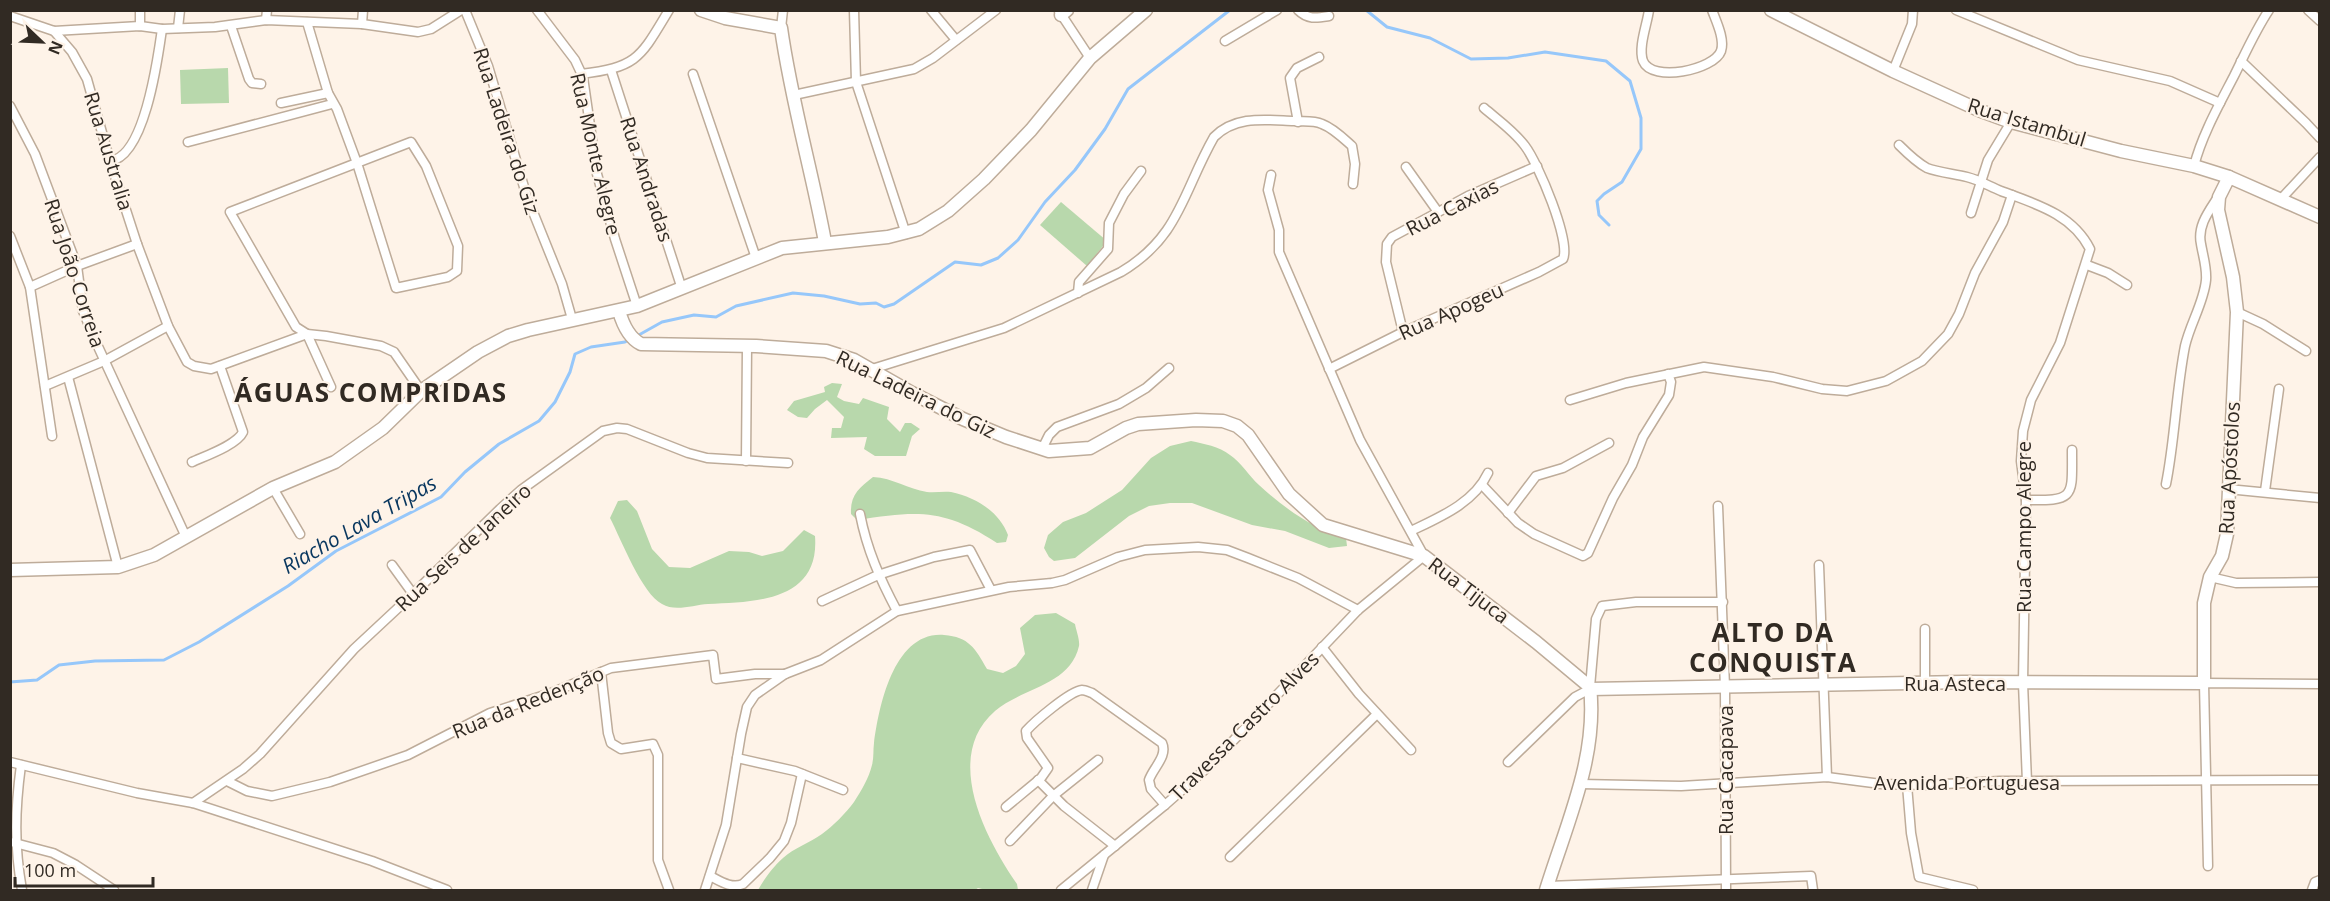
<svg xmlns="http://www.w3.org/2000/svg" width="2330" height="901" font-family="'Open Sans',sans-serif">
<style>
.green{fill:#b8d8ac}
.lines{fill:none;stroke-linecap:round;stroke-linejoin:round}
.stream{stroke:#96c7fa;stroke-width:3}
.street-casing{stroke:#beac9a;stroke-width:11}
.secondary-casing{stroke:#beac9a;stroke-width:15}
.street{stroke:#fff;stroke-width:8}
.secondary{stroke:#fff;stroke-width:12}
.labels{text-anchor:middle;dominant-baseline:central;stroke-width:4.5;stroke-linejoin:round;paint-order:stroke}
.street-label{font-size:20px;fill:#312a23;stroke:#fef3e8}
.water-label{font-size:21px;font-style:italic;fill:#09375f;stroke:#fef3e8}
.district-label{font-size:26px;font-weight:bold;letter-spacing:1.5px;fill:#312a23;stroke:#fef3e8}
</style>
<rect width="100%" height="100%" fill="#fef3e8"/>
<g class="green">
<polygon points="228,68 229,103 181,104 180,70"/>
<polygon points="1061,202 1107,241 1087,266 1040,225"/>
<polygon points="832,383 842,384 837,397 844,401 859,404 863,398 889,407 887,419 900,432 905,423 911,423 920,429 912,436 906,456 875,456 864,449 867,437 831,438 832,428 841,428 844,417 827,400 815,409 807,418 798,417 787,410 794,401 825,392 824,387"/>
<path d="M1191,441C1204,444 1219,446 1230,455C1241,462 1249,476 1259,485C1283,507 1314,530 1346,538L1347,546L1329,548L1285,531L1252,525L1192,503H1170L1149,506L1129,516L1075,558L1054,561L1049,557L1044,548L1048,535L1063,522L1086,513L1122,490L1151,458L1170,446Z"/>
<path d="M873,477C893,478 908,489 927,492C935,493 943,491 951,492C975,497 999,511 1008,535L1006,542L997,543C943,508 918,511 857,520L851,514C850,495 859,488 873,477Z"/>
<path d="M627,500L637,511L652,549L669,567L690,568L729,551L749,552L762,556L783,551L804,530L815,536C820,601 756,602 708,604C693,605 675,612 662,604C642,594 621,539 610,518L618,501Z"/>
<path d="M1056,613L1075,624C1076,630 1080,640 1079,646C1070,686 1021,688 995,711C942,757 986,839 1017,884L1018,890H986L978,888L975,890H758C765,878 772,868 783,858C794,848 809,843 822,834C833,826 846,813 854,802C861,791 869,778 872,765C874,758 873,750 874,743C879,706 894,631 944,635C969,637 975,648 987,669L1003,673L1016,666L1025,654L1020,628L1035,615Z"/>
</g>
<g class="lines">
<g class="stream">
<polyline points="1366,10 1387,27 1430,38 1471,59 1508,58 1545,52 1606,61 1630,81 1641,118 1641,149 1622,182 1604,194 1597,201 1599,215 1609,225"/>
<polyline points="637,336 662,322 694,315 716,317 736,306 793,293 824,296 860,304 876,303 884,307 894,304 955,262 981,265 998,258 1018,240 1045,202 1075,170 1105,129 1128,89 1230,10"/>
<polyline points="10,682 37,680 59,665 95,661 164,660 199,642 288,586 336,551 441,497 465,472 499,444 539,421 555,402 570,372 575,354 591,347 625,342 631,339"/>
</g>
<defs>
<g id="street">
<polyline points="140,10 140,26"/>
<polyline points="465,10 488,66 527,197 562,284 572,319"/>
<polyline points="537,10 575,60 583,77 597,174 615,239 637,306"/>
<polyline points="854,10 856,82 906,234"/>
<polyline points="931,10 956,40"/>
<path d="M1298,10C1308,20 1317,18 1329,16"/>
<path d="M1649,10C1647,25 1638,47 1643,61C1652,83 1714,70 1721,51C1725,39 1716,21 1712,10"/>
<polyline points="1956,10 2078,60 2170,81 2220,103"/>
<polyline points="2308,10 2320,21"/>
<polyline points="1059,11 1090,58"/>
<polyline points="10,16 54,31 140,26 162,29 215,27 266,20 362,24 418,32 431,29 461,10"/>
<polyline points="266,20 267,10"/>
<polyline points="307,22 328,93 337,109 357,163 396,288 448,277 457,271 458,246 426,166 411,142 230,212 296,327 307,334 331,387"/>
<polyline points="362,24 363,10"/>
<polyline points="231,26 249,79 252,83 261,84"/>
<polyline points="178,28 180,10"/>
<polyline points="781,28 783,10"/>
<polyline points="54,31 72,52 87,79 110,161 137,244 168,326 187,362 194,366 211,369 307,334 326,336 381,346 394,352 421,391"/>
<polyline points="1225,41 1277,10"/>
<polyline points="2241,61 2306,123 2320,138"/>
<polyline points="611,70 682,289"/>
<polyline points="1893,71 1912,24 1913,10"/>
<path d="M581,74C638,67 640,58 669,10"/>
<polyline points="693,74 756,258"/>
<polyline points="794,95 914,69 933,58 996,10"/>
<polyline points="281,103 328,93"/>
<polyline points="10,106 35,154 77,266 83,311 95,340 186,537"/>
<polyline points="1298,122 1290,78 1297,68 1319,57"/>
<polyline points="188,142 332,104"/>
<path d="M1899,145C1907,153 1916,162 1927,168C1937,172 1955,174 1967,177C1979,180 1989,186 2001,191C2036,204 2072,214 2090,249L2060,343L2031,400L2023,431L2021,461L2026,500L2023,683L2027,782"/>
<path d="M110,161C145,157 158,57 162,29"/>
<path d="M2194,166C2202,135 2219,105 2234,76C2245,54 2255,31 2269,10"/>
<polyline points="1406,167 1438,212"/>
<polyline points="2280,200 2320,157"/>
<polyline points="1971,213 1988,160 2011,122"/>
<polyline points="10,236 30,287 52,436"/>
<polyline points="2087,265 2108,273 2127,285"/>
<polyline points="30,287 77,266 137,244"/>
<polyline points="1078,293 1079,282 1108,249 1109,223 1124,194 1141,171"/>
<polyline points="2237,312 2263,324 2306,351"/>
<polyline points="1403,332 1386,262 1387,244 1392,237 1468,196 1537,166"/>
<path d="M872,369L1004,328L1121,272C1180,237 1183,191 1214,137C1236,115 1266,120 1294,121C1303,122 1313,120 1322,124C1333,128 1343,138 1352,146L1355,164L1353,184"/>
<path d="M1329,369L1403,332L1539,272L1563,259C1571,241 1538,163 1525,146C1514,131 1498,120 1484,108"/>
<polyline points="68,377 118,567"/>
<polyline points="45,386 104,361 168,326"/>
<polyline points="1570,400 1626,383 1704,367 1773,377 1822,389 1847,391 1886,381 1922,361 1948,334 1959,314 1975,273 2003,222 2012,195"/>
<polyline points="1042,449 1049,435 1057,427 1119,404 1146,388 1169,368"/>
<polyline points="746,461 747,347"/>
<path d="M192,462C205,456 237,445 243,432L220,366"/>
<path d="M2166,484C2175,439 2176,392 2185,346C2190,324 2204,302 2206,280C2207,268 2203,256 2201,244C2197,226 2209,211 2218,197"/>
<polyline points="1483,486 1518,523 1534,534 1583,556 1588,553 1613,498 1632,465 1643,437 1669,395 1671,382 1668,374"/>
<polyline points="273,488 300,534"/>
<polyline points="2228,489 2320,498"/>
<polyline points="2265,491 2279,389"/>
<path d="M2026,500C2076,501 2072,497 2072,450"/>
<polyline points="1718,506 1725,687 1726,890"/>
<polyline points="1508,513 1536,476 1563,468 1609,443"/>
<path d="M860,514C867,550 880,579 897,611"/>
<path d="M1411,531C1440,517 1474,503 1488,473"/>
<polyline points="392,565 413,594"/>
<polyline points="1819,565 1827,777"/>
<polyline points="2210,577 2236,583 2320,582"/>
<polyline points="822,601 878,575 934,557 970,550 991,590"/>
<polyline points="1322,647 1359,694 1411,750"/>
<polyline points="601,672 608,733 611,743 621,749 653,744 658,755 658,860 669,890"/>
<polyline points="1925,683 1925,629"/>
<polyline points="1590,687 1596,619 1602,606 1636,602 1723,602"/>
<polyline points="737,758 795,771 843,790"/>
<polyline points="10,762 137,793 193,803 372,861 447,890"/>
<polyline points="1508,762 1575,697 1590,689"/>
<path d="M21,765C15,810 14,845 22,890"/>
<polyline points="1038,780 1064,806 1115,846"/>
<polyline points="227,781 247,791 272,796 330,782 408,755 490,713 551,693 611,668 713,655 716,679 755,674 785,674"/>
<polyline points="1580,784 1681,786 1827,777 1881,784 1927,785 2000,781 2320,780"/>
<polyline points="1907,785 1911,833 1919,877 1973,890"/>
<polyline points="193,803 243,769 260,754 354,649 413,594 500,509 521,490 603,431 617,428 627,429 688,453 707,458 788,463"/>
<path d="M1006,807L1041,778L1048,768L1027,738L1026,731C1034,722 1070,691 1082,690C1085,690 1089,692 1092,693L1162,743C1168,756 1153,768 1149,780L1151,789L1165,805"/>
<polyline points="1010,841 1053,796 1098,760"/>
<polyline points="11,842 53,853 76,865 114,890"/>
<polyline points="1230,857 1377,714"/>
<polyline points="2208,866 2204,683 2320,684"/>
<path d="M710,876C720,881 731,889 743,884L770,858L784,841L791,823L802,774"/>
<polyline points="1548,886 1811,876 1813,890"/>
<polyline points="705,890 726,825 741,734 747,707 755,695 785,674 821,660 897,611 1009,587 1052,583 1065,580 1118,557 1145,550 1198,547 1227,550 1248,558 1298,578 1358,610"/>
<polyline points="1061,890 1165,805 1208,767 1358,610 1424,556 1360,440 1279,252 1279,230 1268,190 1271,175"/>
<polyline points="1092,890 1104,855"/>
<polyline points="2312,890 2315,882 2320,880"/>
</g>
<g id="secondary">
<path d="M701,10L725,18L781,28C791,100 812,171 825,242"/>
<polyline points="1771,10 1893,71 1981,111 2011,122 2121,151 2194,166 2229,177 2320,217"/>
<polyline points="1061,15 1067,10"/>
<path d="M619,311C623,325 629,338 641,344L756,346L826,351L854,360L912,393L963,419L1006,437L1049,451L1090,448L1126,428L1138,424L1196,420L1223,421L1237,426L1248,435L1289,494L1323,525L1424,556L1536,642L1590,687C1598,757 1566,825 1546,890"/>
<polyline points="10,570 118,567 154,555 273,488 335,462 383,428 421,391 478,352 508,336 528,330 637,306 782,248 888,237 919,229 948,211 984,179 1031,130 1090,58 1146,10"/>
<polyline points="1590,689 1963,682 2204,683 2204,603 2210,577 2222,556 2227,534 2237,312 2233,277 2218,210 2219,197 2229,177"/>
</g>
</defs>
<use href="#street" class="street-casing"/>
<use href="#secondary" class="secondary-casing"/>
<use href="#street" class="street"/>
<use href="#secondary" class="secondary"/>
</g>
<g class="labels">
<g class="street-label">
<text transform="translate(2027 122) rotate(17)">Rua Istambul</text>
<text transform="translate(507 131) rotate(72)">Rua Ladeira do Giz</text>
<text transform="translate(109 151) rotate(73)">Rua Australia</text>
<text transform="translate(596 154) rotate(77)">Rua Monte Alegre</text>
<text transform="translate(647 179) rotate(72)">Rua Andradas</text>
<text transform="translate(1452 207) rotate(-27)">Rua Caxias</text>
<text transform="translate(75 273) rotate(72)">Rua João Correia</text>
<text transform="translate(1451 311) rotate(-24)">Rua Apogeu</text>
<text transform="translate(916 394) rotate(26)">Rua Ladeira do Giz</text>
<text transform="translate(2229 468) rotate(-87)">Rua Apóstolos</text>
<text transform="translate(2023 527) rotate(-90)">Rua Campo Alegre</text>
<text transform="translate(463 547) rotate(-43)">Rua Seis de Janeiro</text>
<text transform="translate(1469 590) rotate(37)">Rua Tijuca</text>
<text x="1955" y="683">Rua Asteca</text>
<text transform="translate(528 702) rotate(-22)">Rua da Redenção</text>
<text transform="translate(1244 726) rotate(-45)">Travessa Castro Alves</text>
<text transform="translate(1725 770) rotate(-90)">Rua Cacapava</text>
<text x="1967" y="782">Avenida Portuguesa</text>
</g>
<g class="water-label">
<text transform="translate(359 524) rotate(-30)">Riacho Lava Tripas</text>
</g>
<g class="district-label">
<text x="371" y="392">ÁGUAS COMPRIDAS</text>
<text x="1773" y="632">ALTO DA<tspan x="1773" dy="30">CONQUISTA</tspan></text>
</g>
</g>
<rect width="2330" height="901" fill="none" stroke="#312a23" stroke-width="24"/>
<g transform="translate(42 42) rotate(113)" stroke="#fef3e8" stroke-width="4.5" paint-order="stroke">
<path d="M0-4.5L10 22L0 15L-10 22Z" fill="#312a23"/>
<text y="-9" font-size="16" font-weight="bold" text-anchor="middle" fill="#312a23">N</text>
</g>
<path d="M15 877v9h138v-9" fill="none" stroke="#312a23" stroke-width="3"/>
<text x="24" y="877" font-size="18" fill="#312a23" stroke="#fef3e8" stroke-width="4.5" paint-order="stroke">100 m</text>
</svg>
